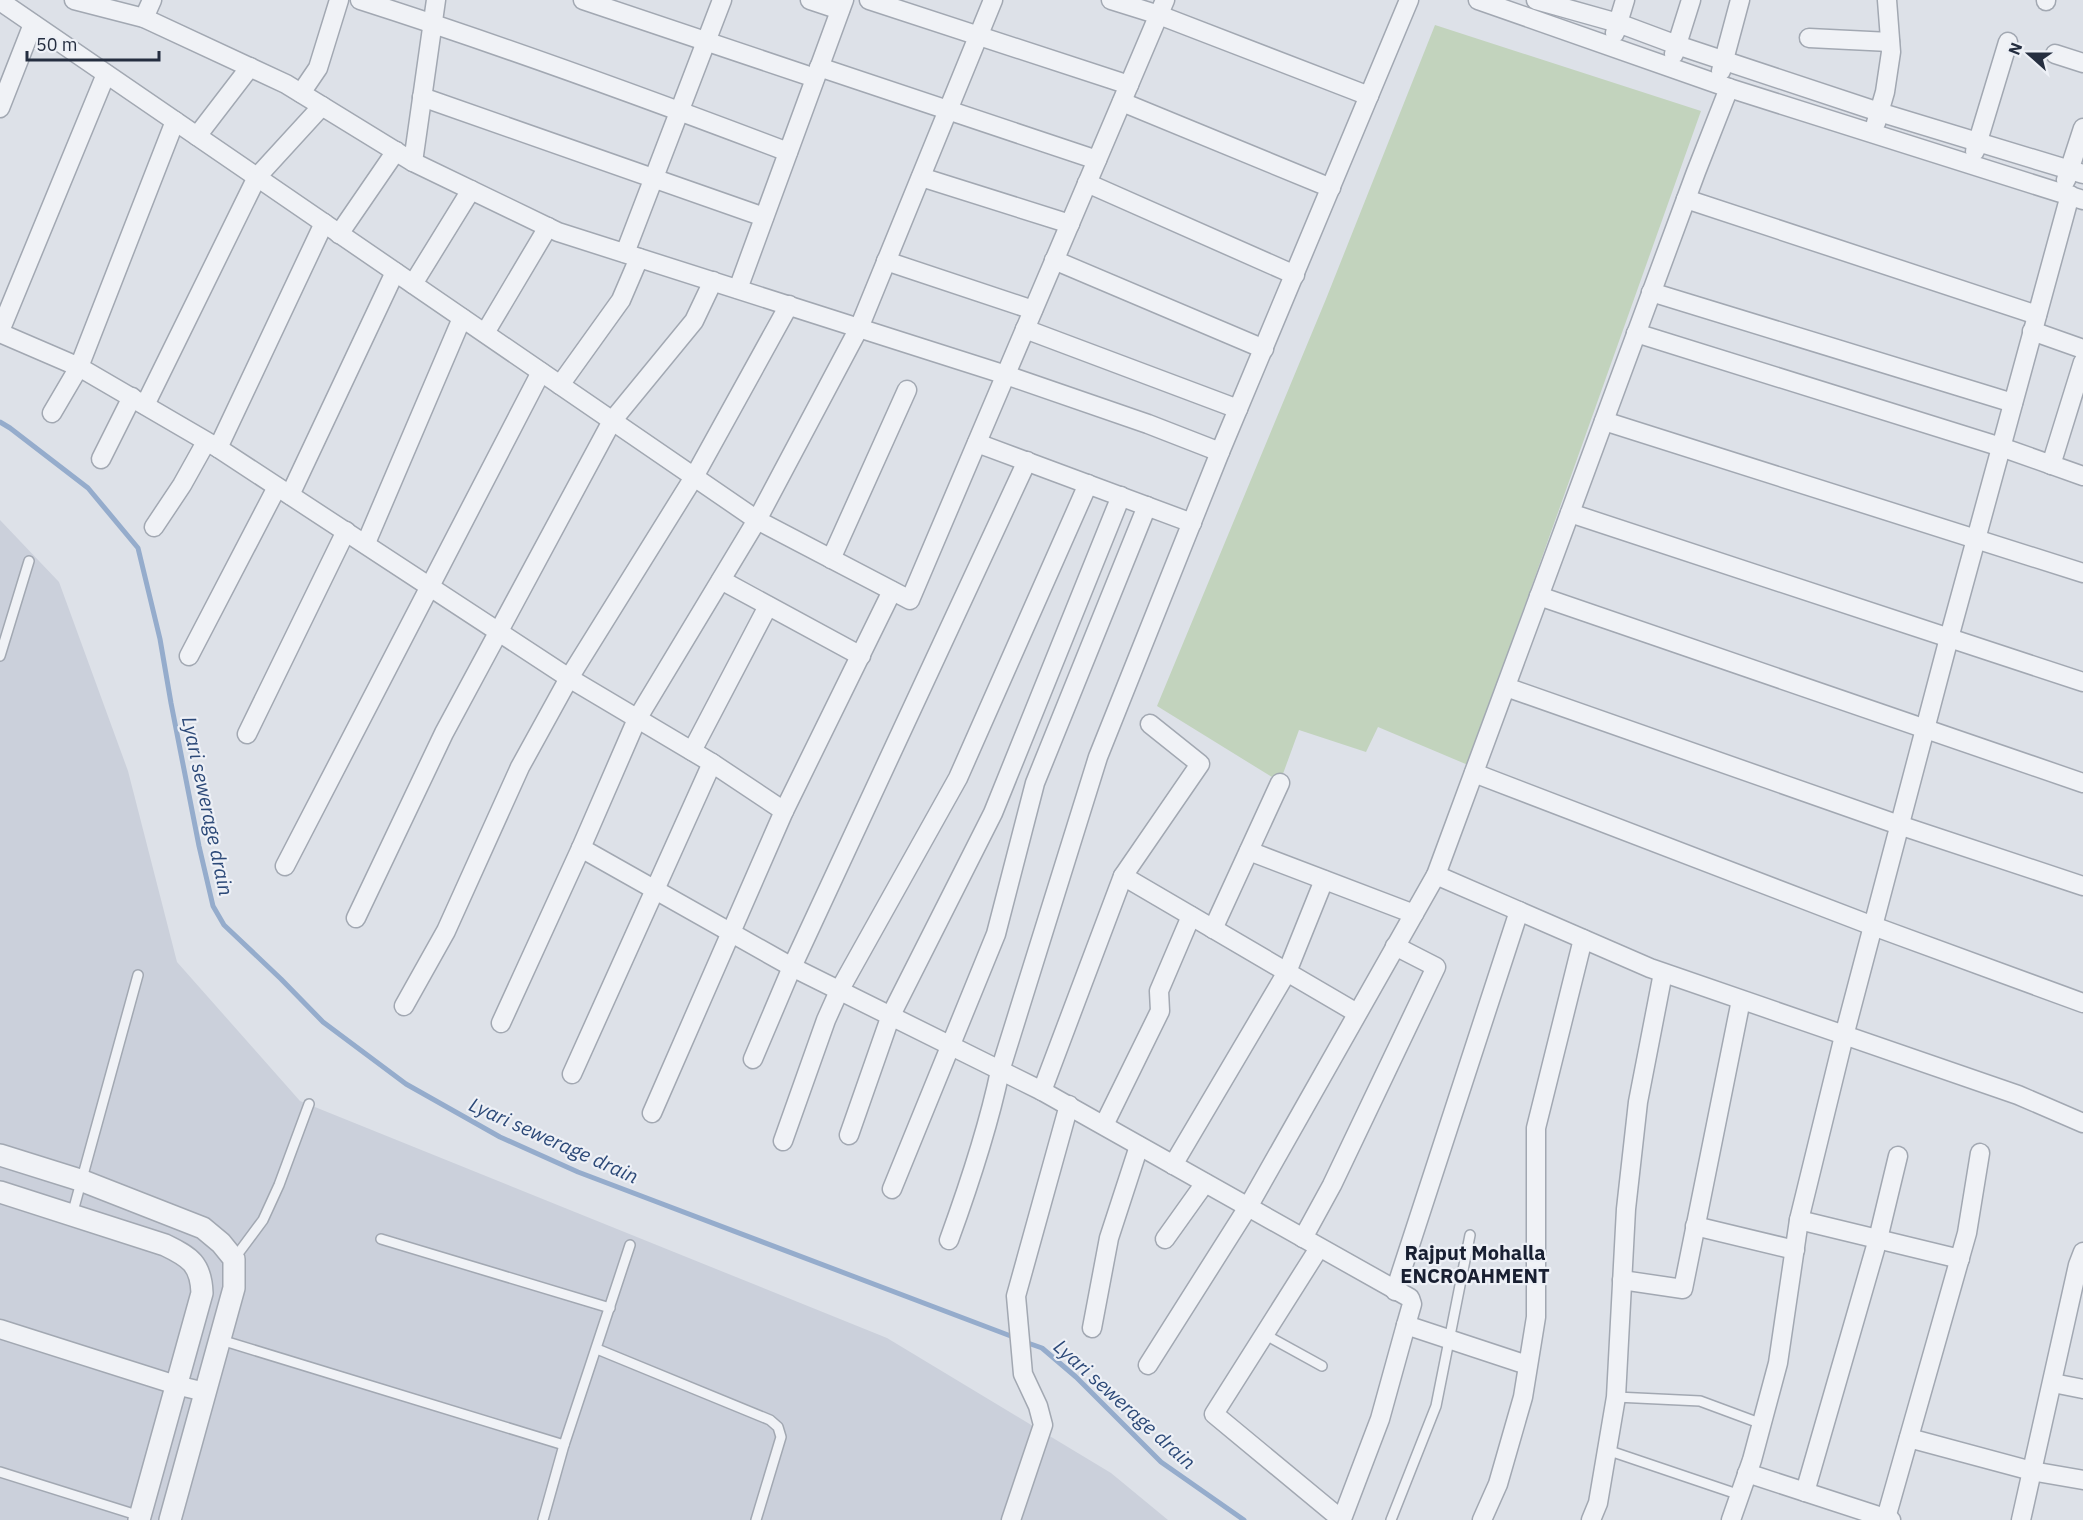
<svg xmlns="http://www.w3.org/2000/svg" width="2083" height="1520" font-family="'IBM Plex Sans',sans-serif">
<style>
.built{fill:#cbd0db}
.green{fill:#c2d3bd}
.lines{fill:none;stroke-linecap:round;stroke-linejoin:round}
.stream{stroke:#95accc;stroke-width:5}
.service-casing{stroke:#a2a8b2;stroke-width:12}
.minor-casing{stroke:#a2a8b2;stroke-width:21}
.tertiary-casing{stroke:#a2a8b2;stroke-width:24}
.service{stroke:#f0f2f6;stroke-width:9}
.minor{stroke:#f0f2f6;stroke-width:18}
.tertiary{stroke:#f0f2f6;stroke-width:21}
.labels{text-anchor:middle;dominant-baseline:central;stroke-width:4.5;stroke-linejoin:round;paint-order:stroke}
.water-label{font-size:20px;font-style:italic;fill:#2c4978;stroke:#edf0f6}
.neighbourhood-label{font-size:20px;font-weight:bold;fill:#181f31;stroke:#edf0f6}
</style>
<rect width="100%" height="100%" fill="#dde1e8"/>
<polygon class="built" points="0,520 59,582 128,771 177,962 300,1101 887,1338 1111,1473 1168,1520 0,1520"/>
<polygon class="green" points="1435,25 1701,111 1468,765 1378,727 1366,752 1299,730 1280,782 1157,706 1326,299"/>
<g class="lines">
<g class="stream">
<polyline points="0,422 10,428 88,488 138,548 160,639 171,703 199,846 213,906 224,925 281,979 323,1022 406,1084 500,1137 578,1172 1016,1338"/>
<polyline points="1025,1342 1042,1348 1076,1377 1161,1462 1244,1520"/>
</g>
<defs>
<g id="service">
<polyline points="0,656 29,561"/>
<polyline points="72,1215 138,975"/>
<polyline points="381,1239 610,1308"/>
<polyline points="234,1259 263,1220 279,1185 309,1104"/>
<polyline points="1264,1334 1322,1366"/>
<polyline points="221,1340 564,1445"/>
<polyline points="597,1349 770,1420 778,1427 781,1437 756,1520"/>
<polyline points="1616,1397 1700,1401 1762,1424"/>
<polyline points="1607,1450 1740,1495"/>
<polyline points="0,1472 140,1516"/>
<polyline points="543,1520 564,1445 630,1245"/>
<polyline points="1391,1520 1436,1406 1470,1235"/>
</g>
<g id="minor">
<polyline points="74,0 144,18 286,84 413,162 558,232 1006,375 1148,424 1220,452"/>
<path d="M360,0C504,46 646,98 788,152"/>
<polyline points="583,0 815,78"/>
<polyline points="810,0 840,10"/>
<polyline points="869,0 1129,85"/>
<polyline points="1111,0 1159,15 1369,96"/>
<polyline points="1478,0 1729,88 2083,200"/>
<polyline points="1536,0 1618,23 1677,45 1879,112 2083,174"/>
<polyline points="0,1 757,520 910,600 1165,0"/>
<polyline points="2046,1 2046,0"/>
<polyline points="144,18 152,0"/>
<polyline points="1615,33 1625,0"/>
<polyline points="1809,38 1890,42"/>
<polyline points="1674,54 1691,0"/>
<polyline points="2055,54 2083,63"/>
<polyline points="819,67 1097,160"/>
<polyline points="1721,71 1740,0"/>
<polyline points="301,93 318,68 339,0"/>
<polyline points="422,97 764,217"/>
<polyline points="1122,102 1331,188"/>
<polyline points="0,108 33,24"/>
<polyline points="1876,123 1885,92 1891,52 1887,0"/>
<polyline points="197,136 250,67"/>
<polyline points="1975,151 2008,42"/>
<polyline points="413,162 436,0"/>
<polyline points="921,177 1070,224"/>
<polyline points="2066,180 2083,128"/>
<polyline points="1087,183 1295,275"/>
<polyline points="1686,199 2037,315"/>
<polyline points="339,234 396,151"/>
<polyline points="625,253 722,0"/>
<polyline points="1054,260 1264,349"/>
<polyline points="886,261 1033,310"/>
<polyline points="413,284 471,190"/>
<polyline points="738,289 844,0"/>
<polyline points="1651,292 2013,403"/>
<polyline points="1025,329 1238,409"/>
<polyline points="0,331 106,74"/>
<polyline points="2032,331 2083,349"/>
<polyline points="0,333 79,367 218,448 569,678 712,763 784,811"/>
<polyline points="485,333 548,227"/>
<polyline points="1636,333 2001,447 2083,476"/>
<polyline points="560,385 621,300 639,258"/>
<polyline points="145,405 257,177 322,106"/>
<polyline points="52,413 79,367 175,121"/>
<polyline points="1604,421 2083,573"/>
<polyline points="977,443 1192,523"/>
<polyline points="218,448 324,223"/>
<polyline points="101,459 132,397"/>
<polyline points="2051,465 2083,362"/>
<polyline points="290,495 395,272"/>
<polyline points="1570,513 2083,682"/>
<polyline points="154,527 182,485 206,442"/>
<polyline points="366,543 462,318"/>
<polyline points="831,559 907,390"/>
<polyline points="721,580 861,656"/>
<polyline points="1539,596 2083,783"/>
<polyline points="189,656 277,487"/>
<polyline points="1506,687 1899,825 2083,886"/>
<polyline points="247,734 346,531"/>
<polyline points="692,751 768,606"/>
<polyline points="1474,773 1873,926 2083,1003"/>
<polyline points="581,848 792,967 1042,1091 1410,1298 1412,1304 1406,1325 1527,1365"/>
<polyline points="1249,851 1414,914"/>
<polyline points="285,866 541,372"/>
<polyline points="1436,875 1650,968 2018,1095 2083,1123"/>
<polyline points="1123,876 1357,1013"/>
<polyline points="356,918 444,733 612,421 694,321 713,281"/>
<polyline points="1213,929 1280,783"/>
<polyline points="404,1006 446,931 520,767 569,678 694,477 789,305"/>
<polyline points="501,1023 581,848 637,719 757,520 859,328 993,0"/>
<polyline points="753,1059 792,967 1027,461"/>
<polyline points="572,1074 712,763"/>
<polyline points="1042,1091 1123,876 1200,764 1150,724"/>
<polyline points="652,1113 784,811 892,591"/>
<polyline points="1104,1125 1160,1011 1159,991 1191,916"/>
<polyline points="849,1135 891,1015 993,813 1121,496"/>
<polyline points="783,1141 826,1020 839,991 958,778 1088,484"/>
<polyline points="1173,1165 1287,972 1324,880"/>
<polyline points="892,1189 996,934 1035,783 1147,506"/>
<polyline points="1799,1220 1960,1259"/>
<polyline points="1695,1226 1795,1250"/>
<polyline points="1303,1238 1332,1185 1436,967 1395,946"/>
<polyline points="1165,1239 1205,1183"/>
<path d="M949,1240C969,1185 988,1129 1000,1071L1098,757L1220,452L1409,0"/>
<polyline points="1319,1248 1214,1414 1342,1520"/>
<polyline points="1622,1280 1683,1289 1741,1000"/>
<polyline points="1395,1291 1519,911"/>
<polyline points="1092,1328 1109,1238 1139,1146"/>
<polyline points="0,1329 176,1385 205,1392"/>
<polyline points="1148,1365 1248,1207 1436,875 1696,172 1729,88"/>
<polyline points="2053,1383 2083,1389"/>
<polyline points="1909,1438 2032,1471 2083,1480"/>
<polyline points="1747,1473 1891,1520"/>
<polyline points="1805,1492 1878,1239 1898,1156"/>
<polyline points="1886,1518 1967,1233 1980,1153"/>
<polyline points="1342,1519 1380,1419 1406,1325"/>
<polyline points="1011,1520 1043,1425 1038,1406 1023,1374 1016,1296 1069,1105"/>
<polyline points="1482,1520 1498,1484 1523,1397 1536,1317 1536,1128 1583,939"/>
<polyline points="1591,1520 1598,1503 1616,1397 1626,1209 1638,1102 1663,973"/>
<polyline points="1731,1520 1752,1460 1778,1363 1799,1220 1844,1036 1949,638 2070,195"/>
<polyline points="2021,1520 2078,1265 2083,1252"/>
</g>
<g id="tertiary">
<polyline points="0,1155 83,1181 203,1228 221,1243 234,1259 234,1288 170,1520"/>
<path d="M0,1192L165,1245C190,1257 201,1264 202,1293L139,1520"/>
</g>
</defs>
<use href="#service" class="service-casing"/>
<use href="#minor" class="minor-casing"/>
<use href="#tertiary" class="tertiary-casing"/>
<use href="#service" class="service"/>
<use href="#minor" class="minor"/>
<use href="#tertiary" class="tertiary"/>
</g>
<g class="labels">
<g class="water-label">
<text transform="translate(208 806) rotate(78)">Lyari sewerage drain</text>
<text transform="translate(554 1140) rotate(24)">Lyari sewerage drain</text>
<text transform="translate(1125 1404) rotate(42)">Lyari sewerage drain</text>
</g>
<g class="neighbourhood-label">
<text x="1475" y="1252">Rajput Mohalla<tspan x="1475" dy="23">ENCROAHMENT</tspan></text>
</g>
</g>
<g transform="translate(2029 54) rotate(291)" stroke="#edf0f6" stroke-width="4.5" paint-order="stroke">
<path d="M0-4.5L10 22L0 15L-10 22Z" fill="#252e40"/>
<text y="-9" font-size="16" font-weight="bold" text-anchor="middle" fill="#252e40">N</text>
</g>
<path d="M27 51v9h132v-9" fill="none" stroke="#252e40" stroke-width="3"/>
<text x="36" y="51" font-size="18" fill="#252e40" stroke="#edf0f6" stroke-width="4.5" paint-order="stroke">50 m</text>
</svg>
